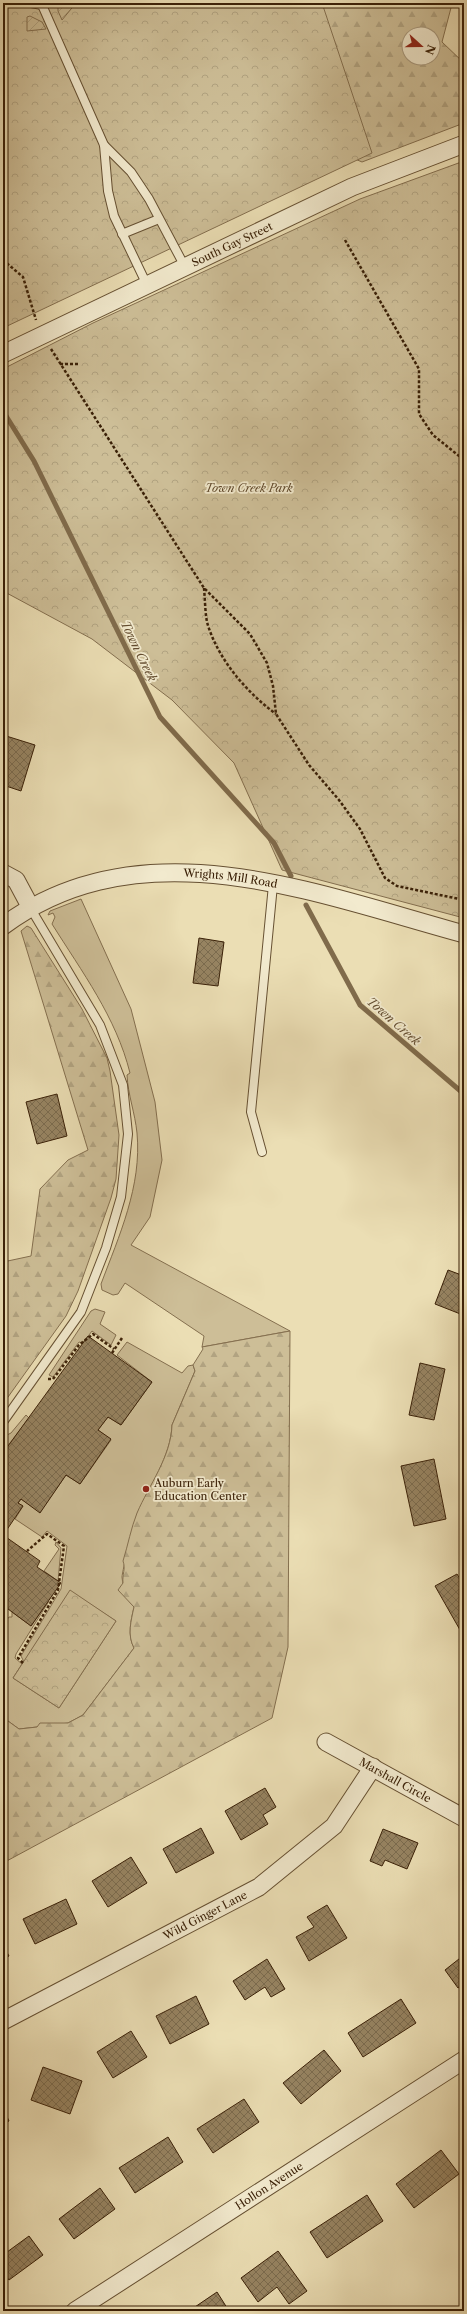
<svg xmlns="http://www.w3.org/2000/svg" width="467" height="2314" font-family="'Libre Caslon Text',serif">
<style>
.grass{fill:#cdbe97;stroke:#846f4f}
.forest{fill:url(#forest-firs);stroke:#846f4f;fill-rule:evenodd}
.park{fill:url(#park-crowns);stroke:#846f4f}
.garden{fill:url(#garden-furrows);stroke:#846f4f}
.lines{fill:none;stroke-linecap:round;stroke-linejoin:round}
.stream{stroke:#806b4b;stroke-width:5}
.building{fill:url(#building-cross-hatch);stroke:#3a2007}
.lane-casing{stroke:#665032;stroke-width:10}
.street-casing{stroke:#665032;stroke-width:19}
.path{stroke:#3a2007;stroke-width:2.5;stroke-dasharray:3 2;stroke-linecap:butt}
.lane{stroke:#f2eace;stroke-width:8}
.street{stroke:#f2eace;stroke-width:17}
.poi-dot{fill:#8f2418;stroke:#f2eace;stroke-width:1.5}
.labels{text-anchor:middle;dominant-baseline:central;stroke-width:3.5;stroke-linejoin:round;paint-order:stroke}
.street-label{font-size:11px;fill:#3a2007;stroke:#f2eace}
.park-label{font-size:11px;font-style:italic;fill:#5f482b;stroke:#f2eace}
.poi-label{font-size:11px;fill:#3a2007;stroke:#f2eace;text-anchor:start}
.water-label{font-size:12px;font-style:italic;fill:#634c2f;stroke:#f2eace}
</style>
<defs>
<pattern id="forest-firs" width="22" height="20" patternUnits="userSpaceOnUse"><rect width="22" height="20" fill="#cdbe97"/><path d="M5 1l3.5 6h-7zM16 11l3.5 6h-7z" fill="#b1a381"/></pattern>
<pattern id="park-crowns" width="20" height="18" patternUnits="userSpaceOnUse"><rect width="20" height="18" fill="#cdbe97"/><path d="M2 6a3 3 0 1 1 6 0M12 15a3 3 0 1 1 6 0" fill="none" stroke="#b1a381"/></pattern>
<pattern id="garden-furrows" width="10" height="10" patternUnits="userSpaceOnUse"><rect width="10" height="10" fill="#cdbe97"/><path d="M-1 1l2-2M0 10L10 0M9 11l2-2" fill="none" stroke="#b1a381"/></pattern>
<pattern id="building-cross-hatch" width="8" height="8" patternUnits="userSpaceOnUse"><rect width="8" height="8" fill="#968361"/><path d="M0 0l8 8M0 8l8-8" fill="none" stroke="#7b6b4e"/></pattern>
</defs>
<rect width="100%" height="100%" fill="#ebdeb4"/>
<filter id="stains"><feTurbulence type="fractalNoise" baseFrequency=".005" numOctaves="4"/><feColorMatrix values="0 0 0 0 .2 0 0 0 0 .09 0 0 0 0 .02 0 0 0 .5 -.17"/></filter>
<radialGradient id="worn" r=".72"><stop offset=".6" stop-color="#630" stop-opacity="0"/><stop offset="1" stop-color="#630" stop-opacity=".3"/></radialGradient>
<g class="grass">
<path d="M81,899L131,1009L155,1102L162,1160L150,1217L131,1245L290,1331L202,1347L204,1336L125,1283L118,1294L113,1295L102,1290L101,1284C119,1236 142,1186 137,1133C135,1113 128,1095 127,1075L130,1073C116,1017 82,972 52,924L55,917L53,913L48,915L50,911Z"/>
<polygon points="95,1309 105,1312 100,1324 116,1335 111,1345 92,1331 83,1343 79,1342 53,1377 49,1375 91,1311"/>
<path d="M127,1342L182,1373L188,1366L193,1365L195,1371L172,1425C171,1456 150,1485 138,1512C135,1518 122,1572 122,1577C123,1588 127,1601 134,1607C131,1620 127,1635 134,1648L83,1715L68,1723L37,1727L19,1729L8,1721L3,1726V1625L9,1617H12V1612L31,1626L49,1601L16,1654L15,1658L22,1664L13,1678L59,1708L116,1621L70,1591L24,1662L21,1656L61,1589L67,1546L47,1531L42,1537L15,1519L23,1506L18,1503L21,1499L40,1512L66,1475L80,1484L111,1440L98,1430L108,1417L121,1425L152,1382L117,1355Z"/>
<polygon points="26,1415 29,1418 10,1443 3,1449 6,1445 3,1437 11,1433"/>
<polygon points="56,1542 61,1548 58,1581 44,1571 59,1549 55,1545"/>
</g>
<g class="forest">
<path d="M306,3H459L452,4L442,42L464,63V123L362,162L332,149ZM409,34H433V58H409Z"/>
<polygon points="27,926 31,928 82,1009 107,1058 110,1071 119,1135 116,1179 111,1198 78,1291 66,1316 3,1404 3,1262 31,1256 40,1189 68,1160 88,1150 21,931"/>
<path d="M290,1331L288,1647L272,1718L3,1863V1726L8,1721L19,1729L37,1727L40,1723H68L83,1715L134,1648C127,1635 131,1621 134,1607L118,1590L123,1583C122,1574 126,1569 123,1561C128,1545 131,1528 137,1513C149,1485 171,1457 172,1425L195,1371L193,1365L203,1349L202,1347Z"/>
</g>
<g class="park">
<polygon points="3,3 322,3 372,153 3,328"/>
<polygon points="464,161 464,918 282,870 234,763 172,700 92,639 3,591 3,369 93,323 360,199"/>
<polygon points="70,1590 116,1621 59,1708 13,1678"/>
</g>
<g class="garden">
<polygon points="58,3 76,3 62,20 58,11"/>
<polygon points="30,16 42,22 46,29 27,31 27,17"/>
</g>
<g class="lines">
<g class="stream">
<polyline points="3,411 34,461 160,717 274,843 291,876"/>
<polyline points="306,905 360,1005 464,1094"/>
</g>
</g>
<g class="building">
<polygon points="3,735 35,745 21,791 3,785"/>
<polygon points="199,938 224,942 218,986 193,983"/>
<polygon points="57,1094 67,1136 37,1144 26,1102"/>
<polygon points="448,1270 464,1276 463,1315 435,1304"/>
<polygon points="88,1336 152,1382 121,1425 108,1417 98,1430 111,1439 80,1484 66,1475 40,1513 21,1499 18,1503 23,1506 6,1531 3,1529 3,1491 6,1488 3,1486 3,1453"/>
<polygon points="420,1363 445,1369 434,1420 409,1415"/>
<polygon points="434,1459 446,1519 414,1526 401,1466"/>
<polygon points="3,1535 40,1561 37,1567 61,1583 31,1626 8,1609 3,1614"/>
<polygon points="457,1574 464,1585 464,1637 435,1586"/>
<polygon points="265,1788 276,1807 263,1815 268,1824 241,1840 225,1811"/>
<polygon points="201,1828 214,1853 176,1873 163,1849"/>
<polygon points="383,1829 418,1843 407,1869 385,1860 382,1866 370,1861"/>
<polygon points="131,1857 147,1883 108,1907 92,1881"/>
<polygon points="66,1899 77,1924 35,1944 23,1919"/>
<polygon points="327,1905 347,1938 309,1961 296,1937 314,1927 307,1917"/>
<polygon points="3,1945 9,1956 3,1959"/>
<polygon points="464,1955 464,1984 458,1988 445,1970"/>
<polygon points="267,1959 285,1989 271,1997 265,1987 245,2000 233,1981"/>
<polygon points="196,1996 209,2024 170,2044 156,2016"/>
<polygon points="401,1999 416,2023 363,2057 348,2033"/>
<polygon points="131,2031 147,2057 113,2078 97,2052"/>
<polygon points="324,2050 341,2071 301,2104 283,2083"/>
<polygon points="43,2067 82,2081 70,2114 31,2100"/>
<polygon points="244,2099 259,2122 213,2153 197,2129"/>
<polygon points="3,2108 9,2121 3,2124"/>
<polygon points="168,2137 183,2162 135,2193 119,2168"/>
<polygon points="441,2150 459,2174 414,2208 396,2184"/>
<polygon points="100,2188 115,2209 74,2239 59,2219"/>
<polygon points="367,2195 383,2221 327,2258 310,2232"/>
<polygon points="29,2236 43,2255 9,2280 3,2272 3,2255"/>
<polygon points="278,2251 307,2291 289,2304 277,2287 258,2302 241,2278"/>
<polygon points="217,2292 229,2311 189,2311"/>
</g>
<g class="lines">
<defs>
<g id="lane">
<polyline points="31,3 42,5"/>
<polyline points="42,5 104,145 108,191 114,216 147,285"/>
<polyline points="104,145 131,172 149,199 185,267"/>
<polyline points="122,234 159,219"/>
<polyline points="262,1152 251,1112 273,885"/>
<polyline points="3,1422 81,1312 106,1248 121,1197 128,1134 123,1085 100,1025 31,909"/>
</g>
<g id="street">
<path id="s1" d="M3,354L352,187L464,144"/>
<polyline points="3,873 16,880 31,908"/>
<path id="s2" d="M3,926C142,823 316,894 464,934"/>
<path id="s3" d="M326,1742L464,1818"/>
<path id="s4" d="M3,2021L259,1887L334,1826L373,1767"/>
<path id="s5" d="M75,2311L464,2060"/>
</g>
</defs>
<use href="#lane" class="lane-casing"/>
<use href="#street" class="street-casing"/>
<g class="path">
<polyline points="345,240 419,369 419,414 433,435 464,460"/>
<polyline points="3,260 23,277 36,320"/>
<polyline points="51,349 204,588 250,634 267,663 273,686 276,714 309,765 339,800 360,829 385,878 397,886 464,900"/>
<polyline points="60,364 79,364"/>
<path d="M204,588C205,599 205,611 207,622C217,658 246,692 276,714"/>
<polyline points="112,1353 122,1338"/>
<polyline points="48,1379 53,1379 79,1345 93,1334 114,1349"/>
<polyline points="3,1489 4,1490"/>
<polyline points="23,1663 18,1658 58,1590 64,1546 47,1534 27,1551"/>
</g>
<use href="#lane" class="lane"/>
<use href="#street" class="street"/>
</g>
<circle class="poi-dot" cx="146" cy="1489" r="4"/>
<g class="labels">
<g class="street-label">
<text stroke="none"><textPath href="#s1" startOffset="254">South Gay Street</textPath></text>
<text stroke="none"><textPath href="#s2" startOffset="239">Wrights Mill Road</textPath></text>
<text stroke="none"><textPath href="#s3" startOffset="79">Marshall Circle</textPath></text>
<text stroke="none"><textPath href="#s4" startOffset="228">Wild Ginger Lane</textPath></text>
<text stroke="none"><textPath href="#s5" startOffset="231">Hollon Avenue</textPath></text>
</g>
<g class="park-label">
<text x="249" y="488">Town Creek Park</text>
</g>
<g class="poi-label">
<text x="154" y="1483">Auburn Early<tspan x="154" dy="13">Education Center</tspan></text>
</g>
<g class="water-label">
<text transform="translate(139 651) rotate(64)">Town Creek</text>
<text transform="translate(394 1021) rotate(41)">Town Creek</text>
</g>
</g>
<rect width="467" height="2314" fill="none" stroke="#ebdeb4" stroke-width="16"/>
<rect x="4" y="4" width="459" height="2306" fill="none" stroke="#3a2007" stroke-width="2"/>
<rect x="8" y="8" width="451" height="2298" fill="none" stroke="#3a2007"/>
<g transform="translate(421 46) rotate(111)"><circle r="19" fill="#f2eace" stroke="#a8997e"/>
<path d="M0-3L7 15L0 10L-7 15Z" fill="#8f2418"/>
<text y="-6" font-size="11" font-weight="bold" text-anchor="middle" fill="#3a2007">N</text>
</g>
<rect width="100%" height="100%" filter="url(#stains)"/>
<rect width="100%" height="100%" fill="url(#worn)"/>
</svg>
